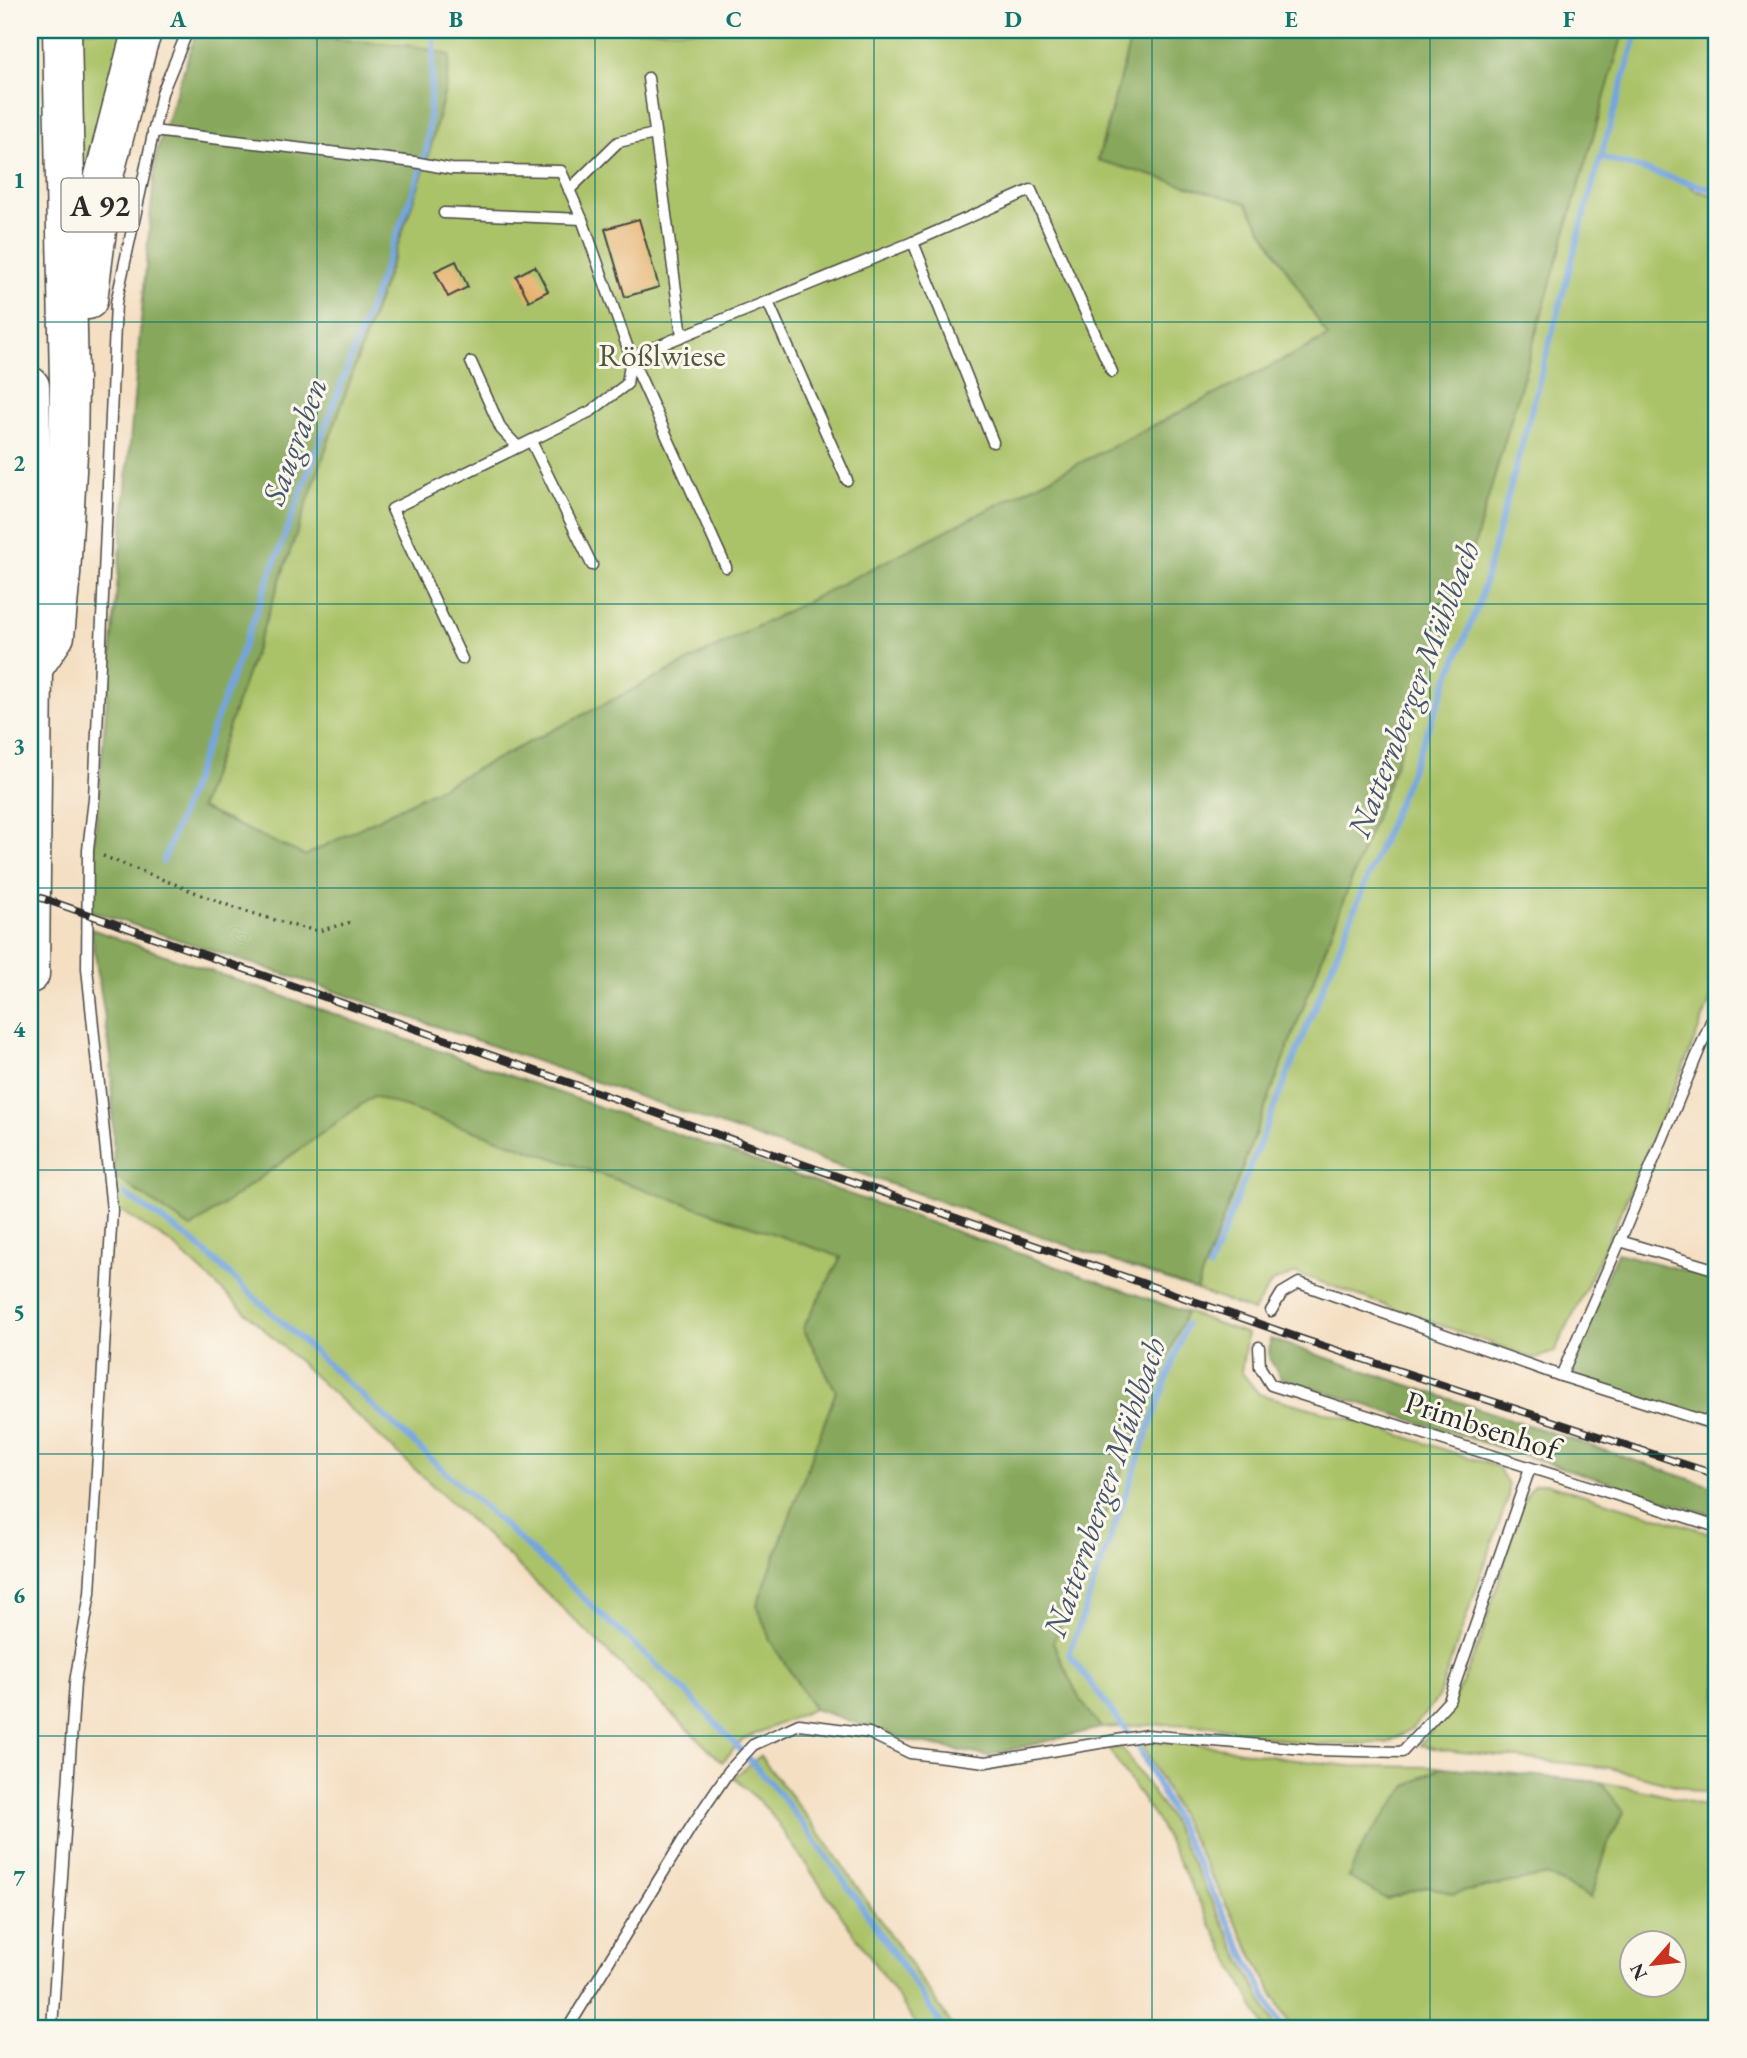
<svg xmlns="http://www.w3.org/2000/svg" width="1747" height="2058" font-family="'EB Garamond',serif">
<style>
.green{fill:#aac267;stroke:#6a7649;stroke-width:2;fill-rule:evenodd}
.forest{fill:#87a85c;stroke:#596a44;stroke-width:2}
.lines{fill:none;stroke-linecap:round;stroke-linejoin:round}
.stream{stroke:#74a5de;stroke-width:6}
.building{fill:#e6b16d}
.service-casing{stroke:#494642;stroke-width:13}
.motorway-casing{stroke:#494642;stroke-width:41}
.path{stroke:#494642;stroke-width:3.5;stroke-dasharray:2 5;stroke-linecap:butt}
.service{stroke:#fff;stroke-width:10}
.motorway{stroke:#fff;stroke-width:38}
.rail-casing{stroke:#2b2b2b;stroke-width:8}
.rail{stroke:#fbf7ec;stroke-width:5;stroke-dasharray:16;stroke-linecap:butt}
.grid{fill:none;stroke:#0f766e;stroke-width:2;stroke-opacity:0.55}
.labels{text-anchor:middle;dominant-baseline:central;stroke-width:6;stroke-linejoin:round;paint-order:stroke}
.shield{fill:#fbf7ec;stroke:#696865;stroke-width:2}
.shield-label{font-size:30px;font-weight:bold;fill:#2b2b2b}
.park-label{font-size:32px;fill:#51583d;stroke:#fbf7ec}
.street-label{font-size:32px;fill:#2b2b2b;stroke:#fbf7ec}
.water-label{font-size:33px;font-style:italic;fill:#45566a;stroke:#fbf7ec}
.neatline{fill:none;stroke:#0f766e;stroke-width:2.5}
.grid-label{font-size:23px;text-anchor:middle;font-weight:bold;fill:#0f766e}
</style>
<rect width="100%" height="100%" fill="#fbf7ec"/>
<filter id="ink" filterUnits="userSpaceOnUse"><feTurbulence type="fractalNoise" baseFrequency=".0143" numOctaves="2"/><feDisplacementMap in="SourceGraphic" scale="14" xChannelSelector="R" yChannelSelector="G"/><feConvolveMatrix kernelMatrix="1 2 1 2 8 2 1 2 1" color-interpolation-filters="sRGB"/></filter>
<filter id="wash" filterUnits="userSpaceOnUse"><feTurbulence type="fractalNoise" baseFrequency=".00686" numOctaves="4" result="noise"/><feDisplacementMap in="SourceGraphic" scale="28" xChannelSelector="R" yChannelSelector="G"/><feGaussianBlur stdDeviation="1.57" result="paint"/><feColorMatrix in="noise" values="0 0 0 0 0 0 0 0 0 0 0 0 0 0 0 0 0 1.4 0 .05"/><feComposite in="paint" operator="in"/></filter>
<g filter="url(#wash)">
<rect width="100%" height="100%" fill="#f4dfc3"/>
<g class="green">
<polygon points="75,30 135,30 95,176 80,176"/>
<polygon points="222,30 1133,30 1098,159 1246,203 1328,337 305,856 200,808 427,161 446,86 450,55 413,46"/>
<path d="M1624,30H1717V189L1678,178L1697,191L1717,196V982C1697,1037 1674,1090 1650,1144C1620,1215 1590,1284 1554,1352L1535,1359L1296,1273L1272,1282L1253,1311L1196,1290L1462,588Z"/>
<polygon points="373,1096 841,1257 803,1328 836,1391 758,1605 770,1640 814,1709 743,1739 722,1762 501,1549 172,1244 118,1209 114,1176 191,1228"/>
<polygon points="1186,1312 1247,1334 1241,1372 1259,1394 1357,1421 1498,1467 1508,1485 1508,1498 1438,1698 1413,1728 1387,1743 1311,1745 1211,1726 1169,1724 1101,1728 1079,1698 1052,1643"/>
<polygon points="1545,1483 1717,1535 1717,1796 1610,1768 1443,1750 1420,1745 1449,1708 1459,1690 1480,1641 1524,1499 1534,1485"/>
<path d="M1141,1742L1206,1745L1287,1759L1350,1766L1442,1767L1407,1786L1387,1899L1428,1886L1452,1893L1547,1875L1591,1898L1608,1844L1624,1812L1600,1782L1651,1792L1717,1809V2028H1291ZM1632,1942H1674V1984H1632Z"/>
<polygon points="1108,1748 1122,1748 1168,1815 1276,2028 1265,2028 1159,1824"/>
<polygon points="760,1756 825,1840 954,2028 919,2028 769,1811 734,1777"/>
</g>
<g class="forest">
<polygon points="197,30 222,30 413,46 450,55 446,86 427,161 200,808 305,856 1328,337 1246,203 1098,160 1133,30 1624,30 1462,588 1196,1290 314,984 88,910 156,154"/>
<polygon points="91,929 1186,1312 1053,1643 1079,1698 1101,1728 986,1756 911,1741 814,1709 770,1640 757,1605 836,1391 803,1328 841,1257 373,1096 191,1228 114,1176 111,1057"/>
<polygon points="1617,1253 1717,1279 1717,1425 1561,1376"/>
<polygon points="1270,1339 1717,1488 1717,1517 1281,1378 1269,1358"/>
<polygon points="1442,1767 1600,1782 1624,1812 1608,1844 1591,1898 1547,1875 1452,1894 1428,1886 1387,1899 1348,1877 1364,1843 1407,1786"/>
</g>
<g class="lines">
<g class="stream">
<polyline points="1600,157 1717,191"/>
<polyline points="163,862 418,178 427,148 435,30"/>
<path d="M125,1194L194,1242L684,1690C718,1726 754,1762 785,1801C842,1874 892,1952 944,2028"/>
<polyline points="1209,1268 1479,603 1591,190 1638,30"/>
<polyline points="1186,1325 1069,1654 1139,1748 1282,2028"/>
</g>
</g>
<g id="blocks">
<g class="building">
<polygon points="639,219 659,287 625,297 605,229"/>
<polygon points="456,261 468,287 448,297 435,271"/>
<polygon points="535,266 548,291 529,301 516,276"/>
</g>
</g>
</g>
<g filter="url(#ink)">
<use href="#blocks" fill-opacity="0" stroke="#494642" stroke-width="2"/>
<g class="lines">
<defs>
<g id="service">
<polyline points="648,78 682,336"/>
<polyline points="153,131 414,162 451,169 561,171 582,219 444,213"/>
<polyline points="569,190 618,142 655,134"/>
<polyline points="913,242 993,442"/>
<polyline points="768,302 847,480"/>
<polyline points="471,362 501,429 518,447"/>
<polyline points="531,441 592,565"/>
<polyline points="726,567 631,357 913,242 1031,190 1112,372"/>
<polyline points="462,659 392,509 591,411 627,384 631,357 582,219"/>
<polyline points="1620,1241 1717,1270"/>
<polyline points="1271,1311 1282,1293 1299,1283 1561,1376 1620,1241 1717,1007"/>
<polyline points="1259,1347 1260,1367 1271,1385 1717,1527"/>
<polyline points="1561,1376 1717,1425"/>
<polyline points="52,2028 75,1682 90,1593 112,1210 87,968 88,850 94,799 116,303 162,93 188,30"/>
<polyline points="568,2028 691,1827 729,1771 753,1745 799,1724 869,1733 910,1753 986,1762 1147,1735 1315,1750 1402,1752 1449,1701 1530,1468"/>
</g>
<g id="motorway">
<polyline points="88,300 104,176 138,44 143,30"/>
<polyline points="30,386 33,668 30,974"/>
<polyline points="33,668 55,636 61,574 68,454 69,382 62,30"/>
</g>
</defs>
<use href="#service" class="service-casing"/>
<use href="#motorway" class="motorway-casing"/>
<polyline class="path" points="103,856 235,908 295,926 318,931 351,922"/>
<use href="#service" class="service"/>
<use href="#motorway" class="motorway"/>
<defs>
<polyline id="rail" points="30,894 1305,1340 1717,1475"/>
</defs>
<use href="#rail" class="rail-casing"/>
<use href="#rail" class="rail"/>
</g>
</g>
<path class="grid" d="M317,30V2028M595,30V2028M874,30V2028M1152,30V2028M1430,30V2028M30,322H1717M30,604H1717M30,888H1717M30,1170H1717M30,1454H1717M30,1736H1717"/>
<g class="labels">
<rect class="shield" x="61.5" y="178.5" width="77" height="53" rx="5"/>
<g class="shield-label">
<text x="100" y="205">A 92</text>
</g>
<g class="park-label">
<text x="662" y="355">Rößlwiese</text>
</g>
<g class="street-label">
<text transform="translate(1482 1425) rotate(18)">Primbsenhof</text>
</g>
<g class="water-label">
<text transform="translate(294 441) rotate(-70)">Saugraben</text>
<text transform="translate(1413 689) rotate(-69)">Natternberger Mühlbach</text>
<text transform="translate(1104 1487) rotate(-71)">Natternberger Mühlbach</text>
</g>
</g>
<rect width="1747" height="2058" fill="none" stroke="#fbf7ec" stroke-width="77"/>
<g transform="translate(1653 1964) rotate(242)"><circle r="33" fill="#fbf7ec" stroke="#a8a59f" stroke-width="2"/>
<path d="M0-5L12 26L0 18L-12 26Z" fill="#c8321e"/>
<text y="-10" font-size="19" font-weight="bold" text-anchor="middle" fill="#2b2b2b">N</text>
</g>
<rect x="38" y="38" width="1670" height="1982" class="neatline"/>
<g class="grid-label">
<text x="178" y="27">A</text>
<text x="456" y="27">B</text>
<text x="734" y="27">C</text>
<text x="1013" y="27">D</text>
<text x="1291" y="27">E</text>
<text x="1569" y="27">F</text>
<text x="19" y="188">1</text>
<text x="19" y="471">2</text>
<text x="19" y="754">3</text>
<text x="19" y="1037">4</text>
<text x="19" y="1320">5</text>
<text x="19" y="1603">6</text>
<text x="19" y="1886">7</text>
</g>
</svg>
